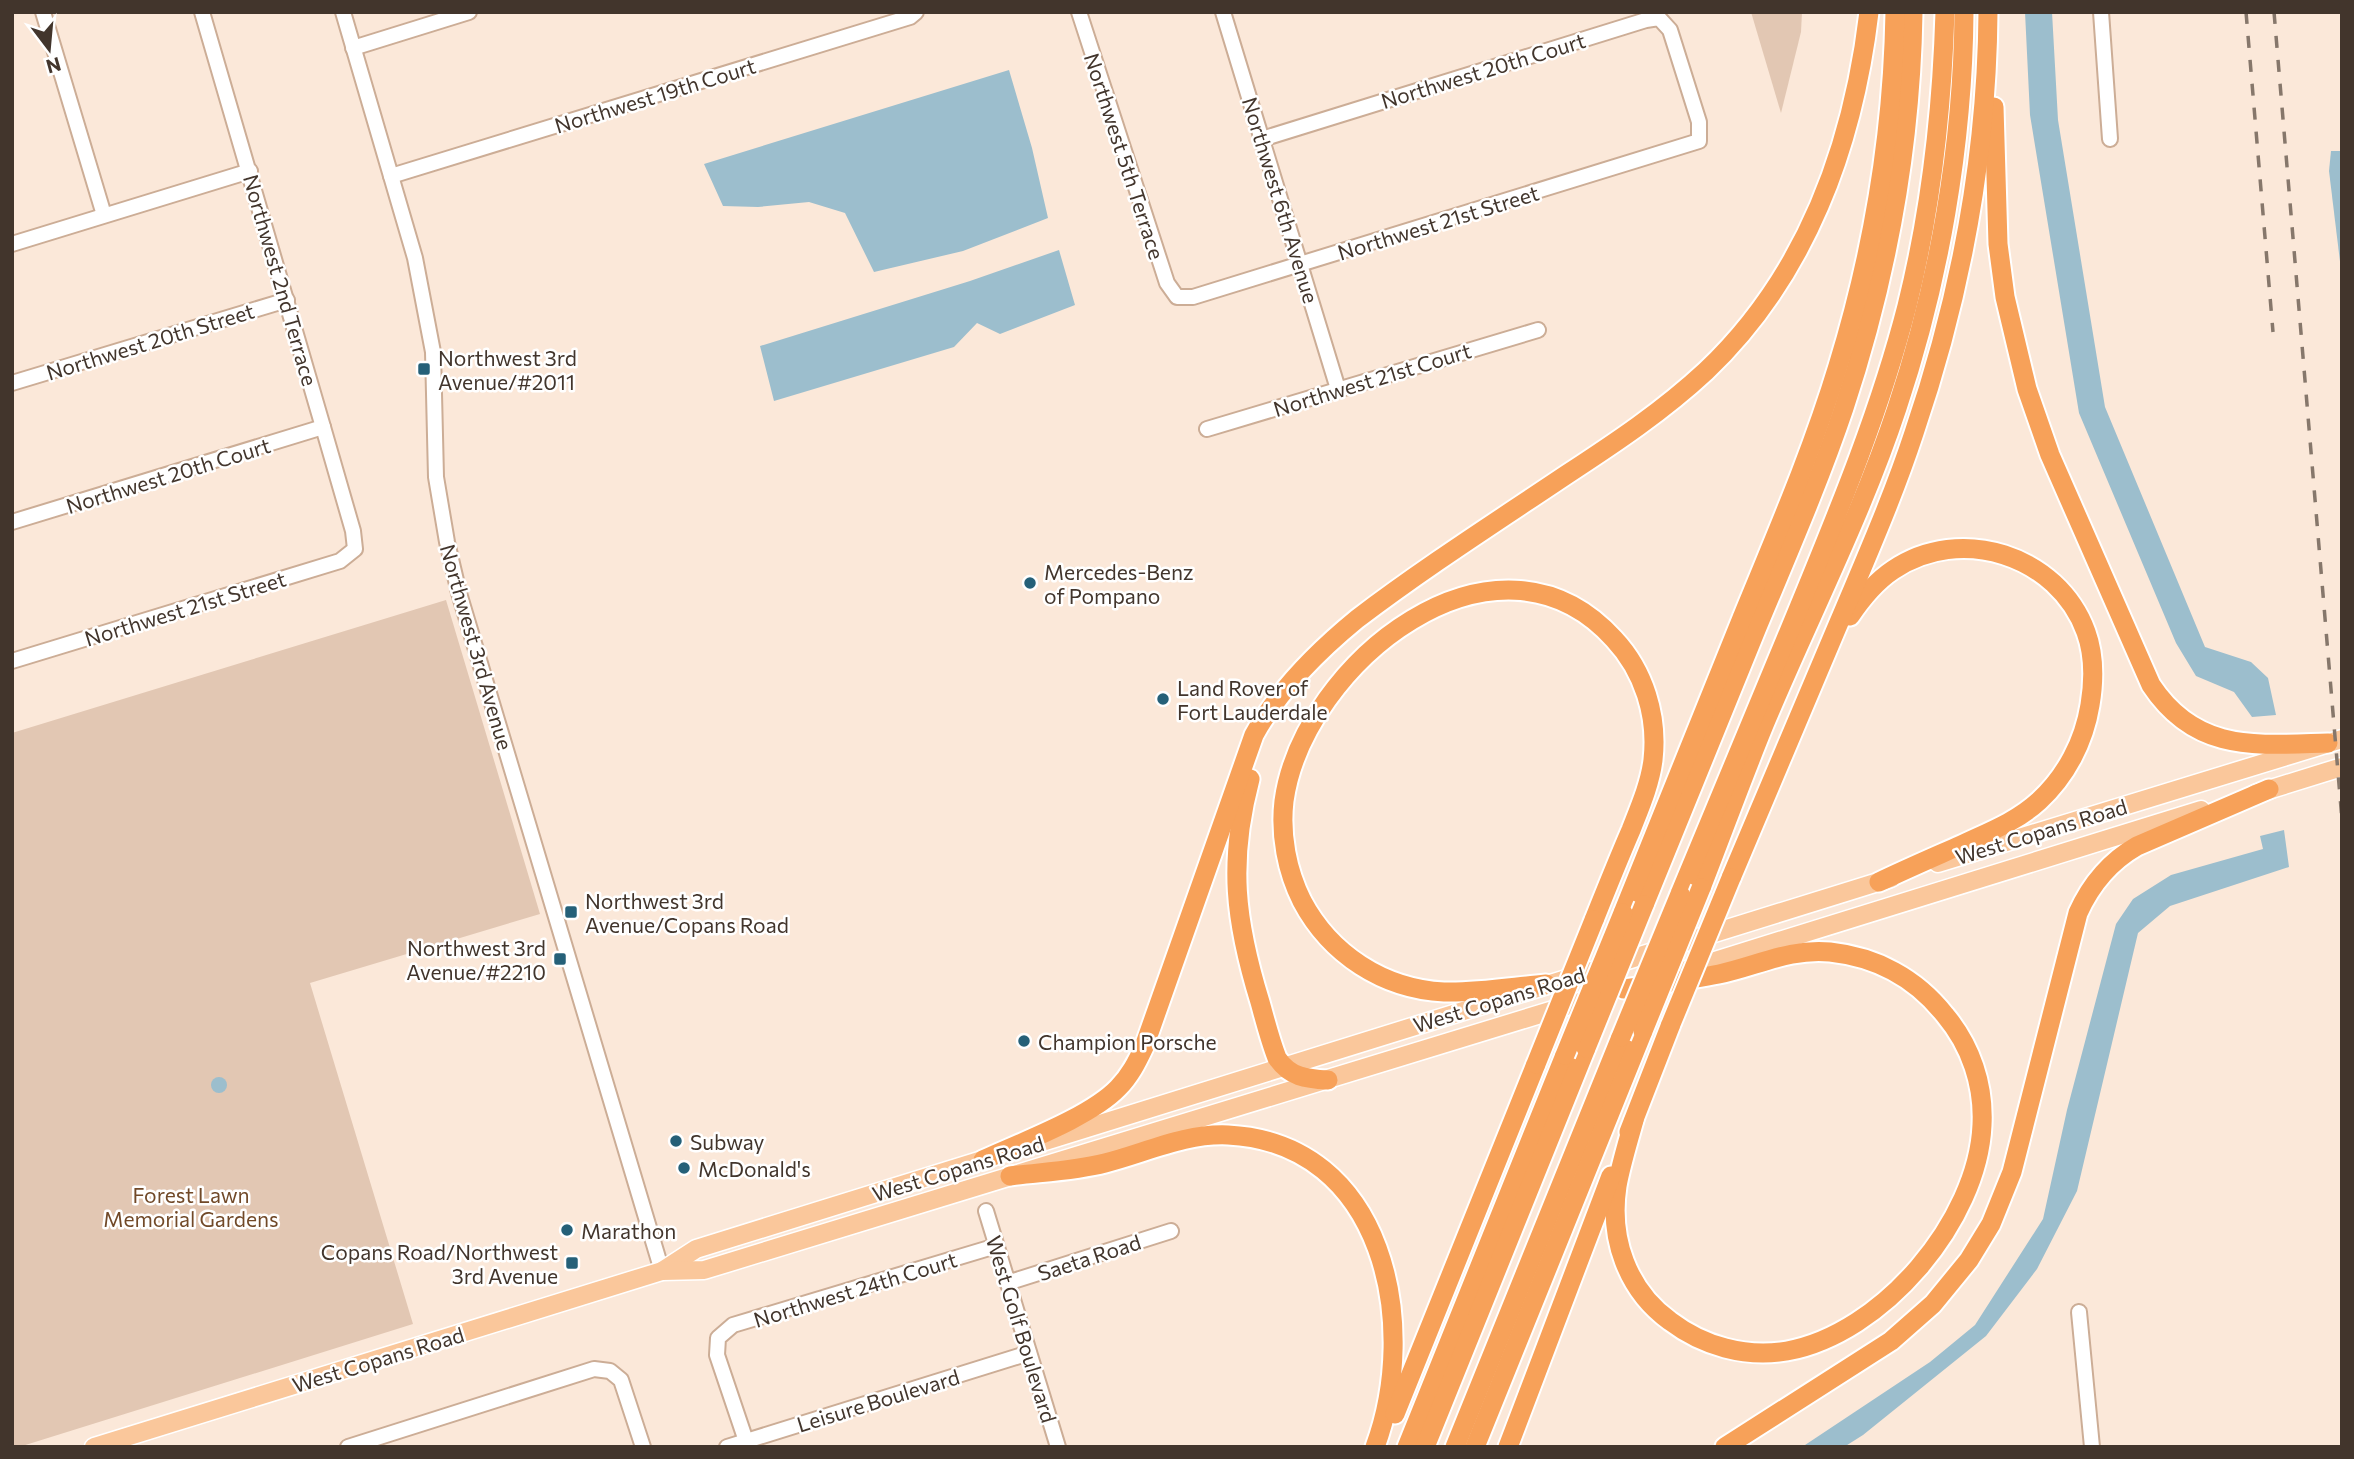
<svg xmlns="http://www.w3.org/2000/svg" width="2354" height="1459" font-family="Commissioner,sans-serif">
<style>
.green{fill:#e2c7b3}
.water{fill:#9cbecd}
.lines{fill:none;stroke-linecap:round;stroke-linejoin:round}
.minor-casing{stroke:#ccad96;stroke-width:18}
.major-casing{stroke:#fff;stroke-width:21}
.highway-casing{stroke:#fff;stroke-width:23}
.minor{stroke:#fff;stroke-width:14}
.major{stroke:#fac79b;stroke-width:18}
.highway{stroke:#f7a159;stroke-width:19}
.rail{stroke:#86776b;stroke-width:3.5;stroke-dasharray:12 12;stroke-linecap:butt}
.highway-bridge-casing{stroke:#fff;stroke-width:23;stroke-linecap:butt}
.highway-bridge{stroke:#f7a159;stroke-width:19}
.poi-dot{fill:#256078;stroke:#fff;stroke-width:2.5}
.labels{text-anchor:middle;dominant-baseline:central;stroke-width:5;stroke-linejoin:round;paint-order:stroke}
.street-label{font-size:21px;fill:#42352c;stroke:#fff}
.poi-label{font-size:21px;fill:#42352c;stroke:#fff;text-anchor:start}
.park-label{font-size:21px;fill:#714928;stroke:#fff}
</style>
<rect width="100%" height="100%" fill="#fbe8d9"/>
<g class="green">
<polygon points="1751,12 1802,12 1801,32 1781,113"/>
<polygon points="446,600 540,914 310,983 413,1324 19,1447 12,1447 12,733"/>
</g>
<g class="water">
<polygon points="2025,12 2052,12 2058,120 2105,407 2205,647 2251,662 2268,678 2276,715 2252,717 2234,692 2196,676 2176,643 2079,413 2030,115"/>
<polygon points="1009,70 1032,148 1048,218 963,251 874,272 845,213 809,202 758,207 723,206 704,164"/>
<polygon points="2331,151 2342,151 2342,278 2329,171"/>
<polygon points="1059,250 1075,305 1000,334 977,323 954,347 774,401 760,346 970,281"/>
<polygon points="2284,830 2289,867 2170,906 2138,933 2077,1191 2037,1269 1986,1336 1863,1435 1844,1447 1802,1447 1930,1362 1975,1325 2043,1219 2067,1110 2116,924 2133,899 2171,875 2263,849 2260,836"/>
<circle cx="219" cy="1085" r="8"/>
</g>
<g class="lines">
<defs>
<g id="minor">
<polyline points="43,12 104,215"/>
<polyline points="343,12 415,258 433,352 436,477 447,542 459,593 662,1271"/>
<polyline points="1079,12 1167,283 1177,297 1193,297 1699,141 1699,122 1670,30 1659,18 1646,20 1262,139"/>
<polyline points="1223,12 1338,389"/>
<polyline points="2101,12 2110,139"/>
<polyline points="353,48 469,12"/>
<polyline points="391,176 910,17 916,12"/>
<polyline points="12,244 250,171"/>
<polyline points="12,383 287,300"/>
<polyline points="1207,429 1538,330"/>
<polyline points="12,522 323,427"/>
<polyline points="12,661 340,561 355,549 353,531 323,427 202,12"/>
<polyline points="986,1211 1058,1447"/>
<polyline points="1007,1283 1171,1231"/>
<polyline points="2079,1312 2092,1447"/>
<polyline points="746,1441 717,1355 718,1338 733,1325 996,1246"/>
<polyline points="348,1447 594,1369 610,1371 621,1380 643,1447"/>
<polyline points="727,1447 1029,1353"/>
</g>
<g id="major">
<polyline points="2255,794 2342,767"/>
<polyline points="1938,863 2342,739"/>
<polyline points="1686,970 2201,810"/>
<polyline points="1039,1143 1891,878"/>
<polyline points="662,1271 696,1249 995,1156"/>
<polyline points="94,1447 662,1271 704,1270 1596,997"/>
</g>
<g id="highway">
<path d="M1994,107L1998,244L2005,297L2027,389L2050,455L2151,685C2196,753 2256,745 2328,743"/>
<path d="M1850,616C1862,598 1875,582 1893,570C1960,524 2058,555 2086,632C2094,654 2094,681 2090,705C2084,742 2066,776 2039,801C2016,822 1989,832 1961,845C1934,857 1906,869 1879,882"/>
<path d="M1250,779C1228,862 1235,921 1260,1002C1265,1020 1270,1040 1277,1058C1290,1077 1306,1079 1328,1080"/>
<path d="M1731,878C1767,792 1804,706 1840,620C1866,558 1893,497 1914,433C1960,298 1987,155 1988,12"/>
<path d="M1701,888C1722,834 1742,779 1764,725C1808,619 1861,517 1897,408C1939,282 1963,145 1964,12"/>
<path d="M1680,894C1719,799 1758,704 1798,610C1839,510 1880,411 1907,306C1931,210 1942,111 1945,12"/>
<path d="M1644,905C1682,812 1720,719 1758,625C1788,553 1819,482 1844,408C1886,281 1911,146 1913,12"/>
<path d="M1623,913C1662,814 1702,716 1742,618C1776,535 1812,452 1838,366C1873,252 1893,132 1895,12"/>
<path d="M1546,984C1512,987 1478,993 1444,992C1383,989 1330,954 1302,901C1287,871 1280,835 1284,801C1303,664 1496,509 1614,639C1644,671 1658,716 1653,760C1650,784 1640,807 1631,830C1618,860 1606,890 1594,920"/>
<path d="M1624,989C1656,984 1688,980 1719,974C1757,966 1790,948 1830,952C1876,957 1916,978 1945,1015C1971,1046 1984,1085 1982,1125C1978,1221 1882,1334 1787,1351C1745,1358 1703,1346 1670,1321C1627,1290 1609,1238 1617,1186C1621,1164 1628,1142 1634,1120"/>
<polyline points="1629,1132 1671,1024"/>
<path d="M983,1160C1022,1142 1090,1117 1118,1088C1130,1076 1137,1062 1144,1047L1254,735C1278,691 1318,651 1357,619C1424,568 1496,522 1566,475C1615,443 1663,411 1706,371C1806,276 1853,146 1869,12"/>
<path d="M1010,1176C1041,1172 1074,1171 1105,1163C1145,1153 1185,1133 1228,1135C1385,1143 1420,1325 1375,1447"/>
<polyline points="1395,1414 1536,1064"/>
<polyline points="1407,1447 1565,1055"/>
<polyline points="1425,1447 1586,1048"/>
<polyline points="1455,1447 1621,1037"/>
<polyline points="1475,1447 1643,1031"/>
<polyline points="1508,1447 1611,1176"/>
<path d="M1725,1447L1891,1341L1933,1304L1969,1260L1991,1224L2012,1172L2078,913C2091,884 2109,862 2137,846L2269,789"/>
</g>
</defs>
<use href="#minor" class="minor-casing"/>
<use href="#major" class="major-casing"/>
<use href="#highway" class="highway-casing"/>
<use href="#minor" class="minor"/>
<use href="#major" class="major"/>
<use href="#highway" class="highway"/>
<g class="rail">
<polyline points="2246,12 2273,332"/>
<polyline points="2274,12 2342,820"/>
</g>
<defs>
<g id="highway-bridge">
<polyline points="1671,1024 1731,878"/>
<polyline points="1643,1031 1701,888"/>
<polyline points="1621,1037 1680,894"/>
<polyline points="1586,1048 1644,905"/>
<polyline points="1565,1055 1623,913"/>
<polyline points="1536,1064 1594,920"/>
</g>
</defs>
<use href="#highway-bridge" class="highway-bridge-casing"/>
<use href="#highway-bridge" class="highway-bridge"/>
</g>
<g class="poi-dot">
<rect x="417" y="362" width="14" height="14" rx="3.5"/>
<circle cx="1030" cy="583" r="7"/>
<circle cx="1163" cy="699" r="7"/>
<rect x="564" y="905" width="14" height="14" rx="3.5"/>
<rect x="553" y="952" width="14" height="14" rx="3.5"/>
<circle cx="1024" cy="1041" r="7"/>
<circle cx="676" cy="1141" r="7"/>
<circle cx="684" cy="1168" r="7"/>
<circle cx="567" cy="1230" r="7"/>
<rect x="565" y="1256" width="14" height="14" rx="3.5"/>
</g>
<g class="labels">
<g class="street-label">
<text transform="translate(1483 70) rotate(-17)">Northwest 20th Court</text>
<text transform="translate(655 95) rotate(-17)">Northwest 19th Court</text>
<text transform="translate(1125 156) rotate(72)">Northwest 5th Terrace</text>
<text transform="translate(1281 200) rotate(73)">Northwest 6th Avenue</text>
<text transform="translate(1438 222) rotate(-17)">Northwest 21st Street</text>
<text transform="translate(281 280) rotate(74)">Northwest 2nd Terrace</text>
<text transform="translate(150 341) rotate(-17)">Northwest 20th Street</text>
<text transform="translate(1372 379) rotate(-17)">Northwest 21st Court</text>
<text transform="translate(168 475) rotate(-17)">Northwest 20th Court</text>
<text transform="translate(185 608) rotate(-17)">Northwest 21st Street</text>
<text transform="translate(477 647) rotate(74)">Northwest 3rd Avenue</text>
<text transform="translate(2041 831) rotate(-17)">West Copans Road</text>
<text transform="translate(1499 999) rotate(-17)">West Copans Road</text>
<text transform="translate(958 1168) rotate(-17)">West Copans Road</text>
<text transform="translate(1089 1257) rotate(-18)">Saeta Road</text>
<text transform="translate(855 1289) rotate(-17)">Northwest 24th Court</text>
<text transform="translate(1022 1329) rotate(73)">West Golf Boulevard</text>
<text transform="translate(378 1359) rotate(-17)">West Copans Road</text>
<text transform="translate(878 1400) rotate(-17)">Leisure Boulevard</text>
</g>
<g class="poi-label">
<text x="438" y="357">Northwest 3rd<tspan x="438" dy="24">Avenue/#2011</tspan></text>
<text x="1044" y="571">Mercedes-Benz<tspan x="1044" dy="24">of Pompano</tspan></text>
<text x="1177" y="687">Land Rover of<tspan x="1177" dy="24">Fort Lauderdale</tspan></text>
<text x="585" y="900">Northwest 3rd<tspan x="585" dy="24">Avenue/Copans Road</tspan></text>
<text x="546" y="947" text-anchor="end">Northwest 3rd<tspan x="546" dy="24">Avenue/#2210</tspan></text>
<text x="1038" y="1041">Champion Porsche</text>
<text x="690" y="1141">Subway</text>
<text x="698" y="1168">McDonald's</text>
<text x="581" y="1230">Marathon</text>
<text x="558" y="1251" text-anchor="end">Copans Road/Northwest<tspan x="558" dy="24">3rd Avenue</tspan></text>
</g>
<g class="park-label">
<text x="191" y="1194">Forest Lawn<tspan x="191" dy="24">Memorial Gardens</tspan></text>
</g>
</g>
<rect width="2354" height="1459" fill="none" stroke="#42352c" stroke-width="28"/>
<g transform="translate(49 49) rotate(164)" stroke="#ffffff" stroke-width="5" paint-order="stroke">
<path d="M0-5L12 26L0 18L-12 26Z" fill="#42352c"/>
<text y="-10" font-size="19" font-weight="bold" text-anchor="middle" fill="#42352c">N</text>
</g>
</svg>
